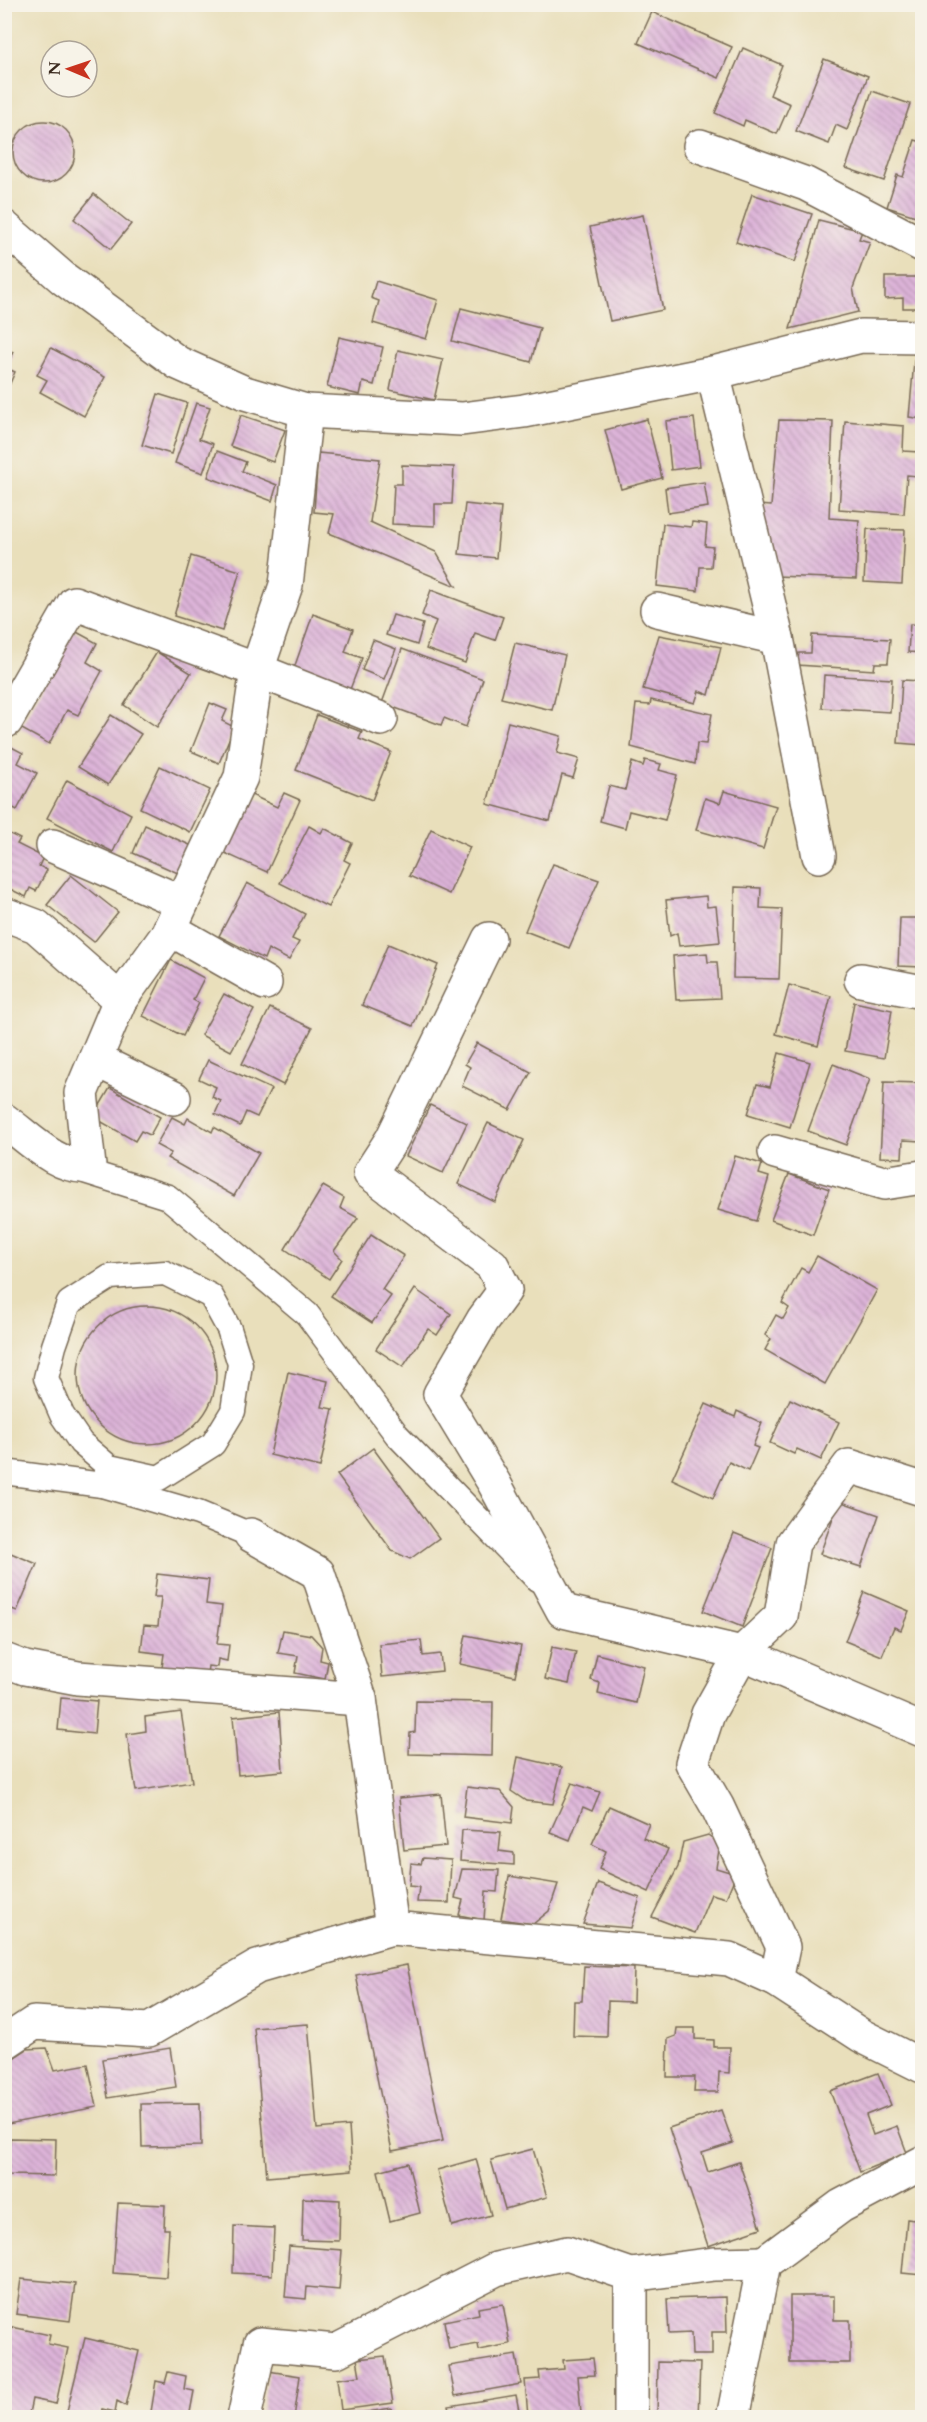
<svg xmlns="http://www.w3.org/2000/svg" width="927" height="2422" font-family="Cardo,serif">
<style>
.building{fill:url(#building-back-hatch)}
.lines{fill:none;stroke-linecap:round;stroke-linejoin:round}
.lane-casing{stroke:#786955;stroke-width:27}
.street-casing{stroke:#786955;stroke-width:36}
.secondary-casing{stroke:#786955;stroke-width:36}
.lane{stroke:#fff;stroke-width:24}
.street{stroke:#fff;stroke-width:33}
.secondary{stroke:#fff;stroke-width:33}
</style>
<defs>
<pattern id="building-back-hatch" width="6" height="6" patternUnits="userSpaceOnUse" patternTransform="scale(1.5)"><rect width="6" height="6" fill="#ddb4d9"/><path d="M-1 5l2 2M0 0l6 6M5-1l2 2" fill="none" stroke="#b493af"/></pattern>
</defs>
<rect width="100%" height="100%" fill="#f7f3e8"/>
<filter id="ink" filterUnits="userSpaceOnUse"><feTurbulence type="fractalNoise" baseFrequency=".0167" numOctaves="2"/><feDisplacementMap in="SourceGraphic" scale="12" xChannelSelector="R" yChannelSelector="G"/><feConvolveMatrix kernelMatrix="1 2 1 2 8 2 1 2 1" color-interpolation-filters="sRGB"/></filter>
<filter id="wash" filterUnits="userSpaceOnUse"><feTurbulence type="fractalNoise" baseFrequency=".008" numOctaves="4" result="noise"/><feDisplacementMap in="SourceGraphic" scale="24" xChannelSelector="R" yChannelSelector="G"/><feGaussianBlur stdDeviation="1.35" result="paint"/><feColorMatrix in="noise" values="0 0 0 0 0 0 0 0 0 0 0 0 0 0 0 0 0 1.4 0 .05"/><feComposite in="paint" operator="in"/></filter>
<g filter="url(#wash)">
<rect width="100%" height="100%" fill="#e9dfbb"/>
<g id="blocks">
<g class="building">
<polygon points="652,12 732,47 719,78 638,43"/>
<polygon points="743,48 782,65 770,95 790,104 777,134 745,120 743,126 715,113"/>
<polygon points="824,59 868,76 847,130 836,125 829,144 796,131"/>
<polygon points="872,91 910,104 884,181 846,168"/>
<circle cx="44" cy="152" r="31"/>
<polygon points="915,140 922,142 922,218 887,207 897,175 903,177"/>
<polygon points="94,194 131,224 111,249 74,219"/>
<polygon points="752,194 812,214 795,262 736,242"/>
<polygon points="643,215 663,310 610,321 590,227"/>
<polygon points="819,220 862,231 859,239 870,242 853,288 858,312 790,329"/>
<polygon points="885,277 922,277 922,308 903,308 903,298 885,299"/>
<polygon points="376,281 438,300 426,339 373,323 379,301 371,298"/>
<polygon points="461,308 540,328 531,362 452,341"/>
<polygon points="339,337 383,347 374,385 363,382 360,395 327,387"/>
<polygon points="4,348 13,352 6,368 15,372 4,397"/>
<polygon points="51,348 105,377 84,416 40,392 47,380 37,375"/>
<polygon points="398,350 443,360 434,400 390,390"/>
<polygon points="914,361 922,361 922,419 909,417"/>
<polygon points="158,394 187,403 171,454 142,445"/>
<polygon points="196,403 210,407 199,439 213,444 203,473 175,463"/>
<polygon points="241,415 285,430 273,462 230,446"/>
<polygon points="694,418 700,466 671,470 666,421"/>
<polygon points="647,419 662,478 621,489 605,430"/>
<polygon points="779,420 833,421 829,518 859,520 856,579 775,576 759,505 771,506"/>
<polygon points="845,421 904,426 903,451 920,452 918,476 907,475 904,514 839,509"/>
<polygon points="217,451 246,462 242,471 277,485 272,501 208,477"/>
<polygon points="318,453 380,459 370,522 436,552 456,586 329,533 334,514 314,512"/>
<polygon points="402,465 454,467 452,504 435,504 435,526 392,524 394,484 402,484"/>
<polygon points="704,482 708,507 668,513 665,488"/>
<polygon points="465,504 501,508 496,558 459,554"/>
<polygon points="692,522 707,524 705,546 713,547 711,567 700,567 698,591 657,586 663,524 691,527"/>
<polygon points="867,529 905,530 902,584 864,582"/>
<polygon points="191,556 240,571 222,631 174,616"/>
<polygon points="431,590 503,617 495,640 475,633 465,663 426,649 436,621 422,615"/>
<polygon points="313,614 353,629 345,652 362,658 349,692 293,671"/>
<polygon points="393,615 423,624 417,645 386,635"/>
<polygon points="910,624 922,625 922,653 908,652"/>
<polygon points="73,630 97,643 87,662 102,671 78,715 67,710 49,744 20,728"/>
<polygon points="659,635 721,647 709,695 699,691 695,703 643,689"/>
<polygon points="812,635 890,639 888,663 875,663 874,670 797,665 799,653 811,653"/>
<polygon points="373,640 396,649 384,679 362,670"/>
<polygon points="515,643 565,655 552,710 501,698"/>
<polygon points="402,649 483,679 466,727 444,718 441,725 382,703"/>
<polygon points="157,652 191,673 157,727 124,705"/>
<polygon points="824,675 892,679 890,712 822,708"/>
<polygon points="902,680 922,681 922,745 898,743"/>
<polygon points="651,700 712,714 706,744 697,743 695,764 631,747 636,704 650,705"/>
<polygon points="210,703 227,710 222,721 234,727 219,763 191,751"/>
<polygon points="111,715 141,734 108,785 78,767"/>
<polygon points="317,715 362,732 359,739 391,752 372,800 296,770"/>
<polygon points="508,722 561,736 557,753 579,759 573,778 562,775 550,821 487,804"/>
<polygon points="4,743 23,753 18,763 37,773 17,810 4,803"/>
<polygon points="645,760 661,764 659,770 677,775 665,820 629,811 625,828 600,821 609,786 625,790 632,762 643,766"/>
<polygon points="160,766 210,790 190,832 140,808"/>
<polygon points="67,780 131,814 113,852 47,818"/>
<polygon points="724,791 776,806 763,849 696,830 705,798 720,803"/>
<polygon points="245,792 277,807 284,793 300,800 267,872 218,850"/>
<polygon points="145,825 192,846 180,874 133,853"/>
<polygon points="309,826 321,833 324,828 352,843 344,860 350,863 328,907 280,883"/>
<polygon points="431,829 470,847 449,894 409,876"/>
<polygon points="4,831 20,839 17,844 43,857 39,866 47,870 36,891 30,888 26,897 4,886"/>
<polygon points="553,864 599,880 569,948 525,931"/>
<polygon points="71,875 118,912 94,942 47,905"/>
<polygon points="247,883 305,914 292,939 299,942 289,960 268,949 264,959 219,936"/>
<polygon points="735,887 761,888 760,908 782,909 779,979 733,978"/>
<polygon points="706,896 707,907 716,906 720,942 679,946 677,933 670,936 666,900"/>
<polygon points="900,918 922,918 922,967 898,966"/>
<polygon points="388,944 438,965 413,1026 362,1005"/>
<polygon points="707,953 708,962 717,962 720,998 676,1000 673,956"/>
<polygon points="171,960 204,978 193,1000 199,1003 183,1036 143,1016"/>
<polygon points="789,985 831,996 818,1046 776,1034"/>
<polygon points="224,994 254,1010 231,1051 201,1035"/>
<polygon points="854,1002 892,1010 884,1058 845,1051"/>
<polygon points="270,1008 312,1028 283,1085 242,1064"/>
<polygon points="477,1043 531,1072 510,1110 462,1086 470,1067 465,1064"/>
<polygon points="779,1053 810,1062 790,1127 748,1114 757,1084 770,1087"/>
<polygon points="208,1060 271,1089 257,1117 246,1112 240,1126 215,1114 221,1101 212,1097 216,1087 199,1079"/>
<polygon points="833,1064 870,1079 846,1145 808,1131"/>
<polygon points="884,1082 922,1083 922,1141 903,1140 902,1158 880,1157"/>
<polygon points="110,1088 160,1117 150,1135 141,1131 135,1141 93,1117"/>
<polygon points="430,1105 467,1123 443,1173 406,1156"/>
<polygon points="172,1117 185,1124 188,1118 212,1132 214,1127 259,1153 234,1196 167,1158 171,1153 156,1145"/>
<polygon points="488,1123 524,1140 495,1202 458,1184"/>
<polygon points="735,1156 762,1164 759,1174 769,1177 756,1221 718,1210"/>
<polygon points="789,1174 829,1189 813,1235 771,1220"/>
<polygon points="323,1186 344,1198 340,1208 358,1218 334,1251 342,1259 329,1279 285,1249"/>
<polygon points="371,1235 404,1256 382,1289 391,1296 372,1323 331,1296"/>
<polygon points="817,1256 877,1290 825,1384 765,1350 771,1339 765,1335 776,1315 783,1319 789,1308 782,1303 801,1268 808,1272"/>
<polygon points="415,1289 451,1314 437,1335 428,1329 403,1367 376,1349"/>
<circle cx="147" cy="1375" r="69"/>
<polygon points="288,1372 328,1381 322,1407 333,1409 320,1467 270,1455"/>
<polygon points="790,1399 839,1422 821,1460 797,1449 794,1454 770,1443"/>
<polygon points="706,1404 735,1417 737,1411 762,1423 753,1446 758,1448 748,1471 729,1462 713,1498 672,1479"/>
<polygon points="373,1448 439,1538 410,1559 392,1551 337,1475"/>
<polygon points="839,1501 879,1515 861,1567 820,1554"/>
<polygon points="734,1533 772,1548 742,1627 703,1611"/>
<polygon points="6,1551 37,1564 17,1611 4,1606"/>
<polygon points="157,1574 209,1580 206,1604 222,1606 217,1644 229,1645 227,1661 218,1659 217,1667 208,1666 207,1674 162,1668 164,1654 141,1651 144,1625 158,1626 161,1597 154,1597"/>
<polygon points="864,1592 909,1611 901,1630 894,1627 882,1656 845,1641"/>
<polygon points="283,1630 311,1635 322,1647 320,1660 328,1662 325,1679 295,1673 298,1656 278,1653"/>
<polygon points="466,1635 521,1646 515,1676 460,1664"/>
<polygon points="421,1640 423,1656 440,1654 442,1671 382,1677 379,1644"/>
<polygon points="552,1647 576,1652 569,1684 545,1679"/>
<polygon points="597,1654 644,1666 636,1703 598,1694 600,1683 591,1680"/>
<polygon points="61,1698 97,1701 94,1734 58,1730"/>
<polygon points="416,1701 493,1702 492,1756 409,1754 410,1733 415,1732"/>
<polygon points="181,1712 192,1782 136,1791 127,1734 146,1731 145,1717"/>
<polygon points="279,1712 283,1771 238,1775 233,1717"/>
<polygon points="518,1757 562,1767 553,1804 526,1801 511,1791"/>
<polygon points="572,1783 600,1792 592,1811 583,1807 570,1840 550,1832"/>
<polygon points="467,1787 500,1791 514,1807 512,1823 463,1817"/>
<polygon points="441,1794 446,1846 404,1850 399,1798"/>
<polygon points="609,1806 649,1824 643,1838 668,1849 649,1892 599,1869 606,1851 592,1844"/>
<polygon points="462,1830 501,1832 499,1851 514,1853 514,1865 460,1861"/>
<polygon points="708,1835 720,1844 716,1868 736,1874 726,1898 711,1894 695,1933 652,1917 678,1867 683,1842"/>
<polygon points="423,1858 451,1860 449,1903 417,1902 419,1887 409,1886 411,1863 421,1864"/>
<polygon points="462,1869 499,1870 497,1892 486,1891 484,1920 459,1915 463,1900 455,1898"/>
<polygon points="509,1876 558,1884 549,1911 533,1924 501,1919"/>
<polygon points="598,1883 640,1898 631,1928 583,1924"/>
<polygon points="407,1965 443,2141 392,2151 356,1975"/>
<polygon points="584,1966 634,1968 633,2002 608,2001 607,2037 573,2036 574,2001 582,2001"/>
<polygon points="308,2024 317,2129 349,2126 352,2170 267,2177 254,2028"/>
<polygon points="677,2028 695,2028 695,2039 714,2040 714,2047 730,2047 729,2073 719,2072 718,2092 694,2092 695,2077 667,2077 668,2039 676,2036"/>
<polygon points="47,2048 55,2070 88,2064 97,2107 8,2124 4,2106 4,2064 27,2049"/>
<polygon points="170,2048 176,2087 108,2098 102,2059"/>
<polygon points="878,2073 891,2105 866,2115 873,2135 897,2126 907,2153 860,2172 830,2091"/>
<polygon points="200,2103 201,2146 142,2147 141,2104"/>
<polygon points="721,2110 733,2143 702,2153 708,2172 739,2162 761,2228 708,2246 669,2128"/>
<polygon points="10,2138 56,2139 55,2176 8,2175"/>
<polygon points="533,2149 547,2197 505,2209 491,2160"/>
<polygon points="476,2159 491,2215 452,2226 437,2170"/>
<polygon points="408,2163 420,2213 390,2221 378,2171"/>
<polygon points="303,2198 340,2200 339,2241 302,2240"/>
<polygon points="118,2203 165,2205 164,2229 169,2229 166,2277 113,2273"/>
<polygon points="907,2219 922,2221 922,2275 902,2273"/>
<polygon points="234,2226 274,2228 272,2275 233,2273"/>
<polygon points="289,2246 342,2250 339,2290 307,2287 306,2299 285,2297"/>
<polygon points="21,2279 75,2284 70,2321 16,2314"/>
<polygon points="790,2296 834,2296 834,2320 850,2320 850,2363 790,2363"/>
<polygon points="726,2297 727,2332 712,2332 712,2355 692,2355 691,2333 669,2334 667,2299"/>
<polygon points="503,2304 510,2344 479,2350 478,2344 449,2349 444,2321 479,2314 478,2308"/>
<polygon points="12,2327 50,2335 48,2344 68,2348 56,2404 32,2399 28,2418 4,2418 4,2363"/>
<polygon points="85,2338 139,2351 126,2406 117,2401 115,2412 102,2409 100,2418 66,2415"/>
<polygon points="516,2355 521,2384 455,2396 449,2366"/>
<polygon points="385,2356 393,2403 341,2410 337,2379 360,2376 357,2359"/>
<polygon points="593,2358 595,2375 578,2376 581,2413 528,2417 525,2380 540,2379 539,2371 564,2369 563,2360"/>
<polygon points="658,2362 700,2363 698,2418 657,2418"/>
<polygon points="268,2371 300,2376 294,2418 261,2418"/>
<polygon points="168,2372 186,2376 184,2389 194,2391 189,2418 150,2418 156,2381 165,2383"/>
<polygon points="516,2395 520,2416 515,2418 451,2418 449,2406"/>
<polygon points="391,2408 393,2418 345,2418 345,2416"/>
</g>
</g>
</g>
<g filter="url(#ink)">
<use href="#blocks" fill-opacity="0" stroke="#786955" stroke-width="1.5"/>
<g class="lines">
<defs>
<g id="lane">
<polyline points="75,1168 168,1197 307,1314 397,1435 537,1579"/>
<polyline points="4,1472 102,1485 198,1513 251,1535"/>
<polyline points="102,1485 109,1467 81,1443 62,1415 46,1378 54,1346 69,1303 110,1277 165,1273 211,1296 229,1329 240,1364 233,1411 213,1444 159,1478 109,1467"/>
</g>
<g id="street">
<polyline points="700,146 806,184 922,245"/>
<polyline points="713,373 777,638 819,856"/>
<polyline points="657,610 777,638"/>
<polyline points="6,721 74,603 257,670 381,719"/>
<polyline points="53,846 181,902"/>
<polyline points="4,914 36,926 120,1000"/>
<polyline points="170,929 265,983"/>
<polyline points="489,939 392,1139 370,1173 492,1265 505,1290 483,1320 440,1394 494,1483 563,1611 742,1653 922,1730"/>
<polyline points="861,980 922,992"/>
<polyline points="96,1060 174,1098"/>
<path d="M4,1120C29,1138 57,1169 89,1166L81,1093L120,1000L167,935L241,777L257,670L286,585L306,411"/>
<polyline points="775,1152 884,1183 922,1177"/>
<polyline points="251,1535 318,1573 360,1699 392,1928"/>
<polyline points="4,1660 25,1668 78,1678 360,1699"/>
<polyline points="776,1980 783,1947 717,1806 692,1763 708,1714 742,1653 781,1616 793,1543 849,1466 922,1489"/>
<polyline points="4,2043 34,2023 149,2030 257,1967 392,1928 729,1959 776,1980 862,2036 922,2066"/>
<polyline points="244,2418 260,2344 336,2351 496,2269 567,2253 631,2275 714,2264 764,2263"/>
<polyline points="631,2418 631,2275"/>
<polyline points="733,2418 764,2263 841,2206 922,2163"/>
</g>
<polyline id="secondary" points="4,227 64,279 178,363 245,393 306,411 462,419 524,411 713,373 861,336 922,337"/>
</defs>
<use href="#lane" class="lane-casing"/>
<use href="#street" class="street-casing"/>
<use href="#secondary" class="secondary-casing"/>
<use href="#lane" class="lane"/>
<use href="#street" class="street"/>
<use href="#secondary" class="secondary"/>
</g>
</g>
<rect width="927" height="2422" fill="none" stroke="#f7f3e8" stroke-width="24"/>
<g transform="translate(69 69) rotate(272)"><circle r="28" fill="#f7f3e8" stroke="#aca397" stroke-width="1.5"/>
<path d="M0-4.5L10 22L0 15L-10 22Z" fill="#c8321e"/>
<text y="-9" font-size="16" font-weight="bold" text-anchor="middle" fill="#3b2a1e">N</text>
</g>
</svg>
